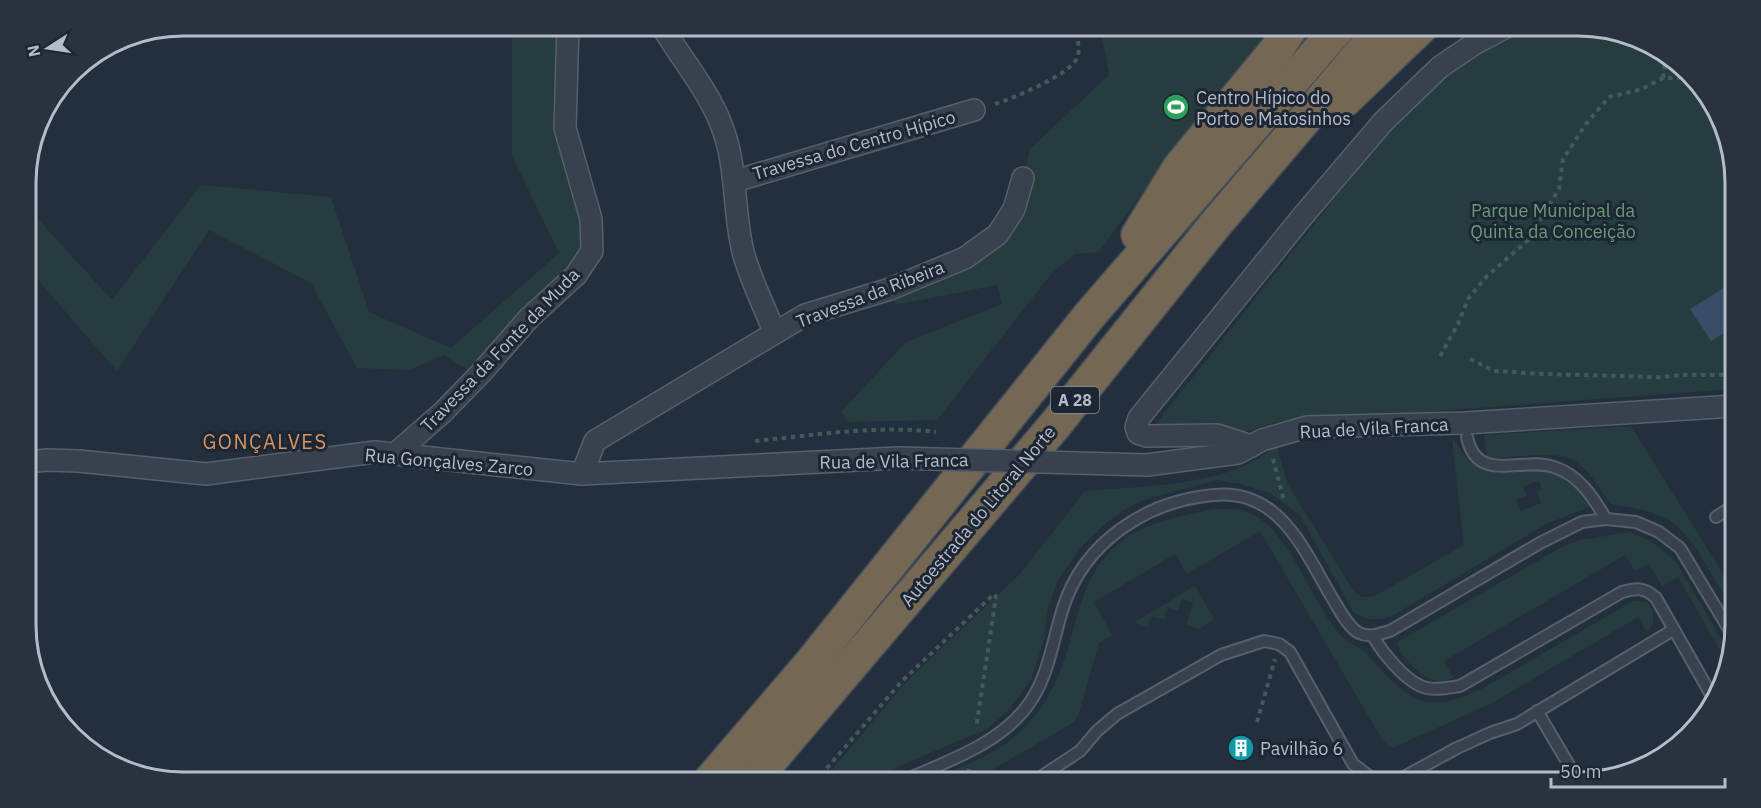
<svg xmlns="http://www.w3.org/2000/svg" width="1761" height="808" font-family="'IBM Plex Sans',sans-serif">
<style>
.green{fill:#263c3f;fill-rule:evenodd}
.water{fill:#394c67}
.lines{fill:none;stroke-linecap:round;stroke-linejoin:round}
.service-casing{stroke:#565f6c;stroke-width:14}
.minor-casing{stroke:#565f6c;stroke-width:24}
.motorway-casing{stroke:#434c59;stroke-width:36}
.path{stroke:#44595c;stroke-width:4;stroke-dasharray:4.5 4.5;stroke-linecap:butt}
.service{stroke:#38414e;stroke-width:10}
.minor{stroke:#38414e;stroke-width:21}
.motorway{stroke:#746855;stroke-width:33}
.minor-bridge-casing{stroke:#565f6c;stroke-width:24;stroke-linecap:butt}
.minor-bridge{stroke:#38414e;stroke-width:21}
.labels{text-anchor:middle;dominant-baseline:central;stroke-width:6;stroke-linejoin:round;paint-order:stroke}
.shield{fill:#1d2633;stroke:#878f9c;stroke-width:1.5}
.shield-label{font-size:16px;font-weight:bold;fill:#b4bcc9}
.poi-label{font-size:18px;fill:#b4bcc9;stroke:#1d2633;text-anchor:start}
.street-label{font-size:18px;fill:#b4bcc9;stroke:#1d2633}
.park-label{font-size:18px;fill:#6b9a76;stroke:#1d2633}
.neighbourhood-label{font-size:20px;letter-spacing:1.5px;fill:#d59563;stroke:#1d2633}
.rim{fill:none;stroke:#b4bcc9;stroke-width:3}
</style>
<rect width="100%" height="100%" fill="#242f3e"/>
<g class="green">
<polygon points="512,26 559,26 554,128 584,228 581,245 567,274 470,371 444,355 409,370 357,368 311,283 209,230 117,371 26,266 26,206 112,300 201,185 331,197 369,312 451,348 559,253 512,156"/>
<polygon points="1100,26 1274,26 1181,139 1099,252 1075,254 1052,273 937,420 848,422 841,412 906,342 1002,304 997,285 895,305 890,289 998,233 1023,178 1030,149 1109,75"/>
<polygon points="1527,26 1578,26 1638,38 1703,87 1734,163 1735,389 1273,423 1208,443 1140,444 1391,127 1417,98 1467,59"/>
<path d="M1631,426L1735,593V616C1721,591 1695,539 1673,523C1656,511 1630,507 1610,504C1600,489 1590,471 1575,461C1556,449 1510,459 1487,458L1484,435Z"/>
<path d="M1452,438C1460,447 1465,460 1476,466C1498,480 1525,465 1549,471C1566,475 1580,494 1592,506L1546,524L1392,616C1376,621 1367,621 1353,612L1300,515L1270,493L1240,484L1217,480L1150,498L1128,507L1106,523L1083,545L1058,580L1048,607L1044,640L1031,680L1006,713L987,729L911,761L868,782H822L906,682L1020,574L1085,491C1135,487 1189,486 1237,469C1251,464 1265,454 1277,446L1287,483L1353,590C1360,598 1364,598 1375,596L1464,545ZM1539,481L1542,490L1537,492L1541,503L1521,511L1516,500L1527,496L1523,486Z"/>
<path d="M1215,509C1226,509 1237,508 1247,512C1285,525 1308,591 1331,623C1336,630 1341,637 1349,642C1356,647 1362,648 1368,655C1410,703 1427,717 1487,686L1633,601L1648,602L1653,611V625L1647,632L1638,617L1492,703L1395,747H1390L1383,741L1260,531L1187,574L1175,554L1094,602L1112,635L1099,643L1078,716L1074,722L975,780V782H926C956,768 994,756 1019,733C1041,714 1057,683 1066,655C1079,615 1083,574 1117,545C1142,522 1183,516 1215,509Z"/>
<path d="M1629,532L1651,541L1676,562L1730,654L1728,664L1678,577L1662,586L1649,564L1635,571L1625,555L1444,661L1454,678C1448,680 1441,682 1434,680C1419,677 1400,656 1397,642L1562,547L1580,540Z"/>
<polygon points="1195,586 1214,619 1199,629 1187,624 1193,602 1182,599 1178,611 1167,607 1164,620 1151,616 1148,628 1135,622"/>
<polygon points="191,769 305,782 192,782"/>
</g>
<polygon class="water" points="1735,281 1735,326 1711,341 1690,309"/>
<g class="lines">
<defs>
<g id="service">
<path d="M1467,437C1477,485 1522,456 1554,467C1579,475 1593,497 1606,519"/>
<polyline points="1716,517 1735,505"/>
<path d="M1373,636C1382,652 1407,684 1427,688C1438,690 1448,688 1460,686L1622,592C1636,588 1644,587 1656,598L1713,698"/>
<polyline points="1537,711 1579,782"/>
<path d="M901,782C944,762 994,747 1025,709C1049,679 1052,642 1063,608C1084,542 1146,501 1214,495C1281,488 1305,553 1334,601C1340,611 1349,628 1359,633C1370,638 1379,634 1390,631L1540,543L1582,522L1606,519L1636,522L1659,532L1680,548L1733,636"/>
<polyline points="1033,782 1080,751 1097,731 1117,714 1221,655 1264,641 1279,644 1290,652 1353,764 1373,779 1393,781 1404,777 1457,748 1490,733 1517,724 1673,630"/>
</g>
<g id="minor">
<path d="M662,26C681,59 707,88 721,124C737,163 733,206 742,247C746,269 762,302 771,324L775,332"/>
<polyline points="735,181 974,110"/>
<polyline points="1251,446 1217,435 1147,436 1138,433 1136,427 1139,418 1302,217 1383,122 1440,67 1474,44 1508,26"/>
<polyline points="395,454 443,412 481,373 529,318 576,275 592,251 591,219 565,128 568,26"/>
<polyline points="26,462 47,460 79,461 206,474 375,452 582,474 898,458"/>
<polyline points="1147,465 1238,453 1262,440 1307,427 1465,423 1735,406"/>
<polyline points="582,474 595,441 805,315 890,289 965,258 998,234 1014,209 1023,178"/>
</g>
<g id="motorway">
<polyline points="1345,100 1422,26"/>
<polyline points="1138,235 1179,168 1276,50 1292,26"/>
<polyline points="709,782 811,663 1089,316 1340,26"/>
<polyline points="752,782 1055,425 1214,226 1384,26"/>
</g>
</defs>
<use href="#service" class="service-casing"/>
<use href="#minor" class="minor-casing"/>
<use href="#motorway" class="motorway-casing"/>
<g class="path">
<polyline points="1663,78 1666,59"/>
<path d="M995,104C1012,99 1071,74 1077,58C1081,49 1077,34 1072,26"/>
<polyline points="1440,356 1458,324 1468,299 1487,276 1528,240 1559,189 1563,159 1586,124 1609,97 1642,89 1663,78 1691,78"/>
<polyline points="1470,359 1494,371 1544,374 1659,377 1685,375 1735,375"/>
<path d="M755,441C815,435 877,425 936,432"/>
<polyline points="1273,459 1284,501"/>
<polyline points="1257,722 1275,659"/>
<polyline points="815,782 902,681 994,594 996,597 976,728"/>
<polyline points="966,782 969,768"/>
</g>
<use href="#service" class="service"/>
<use href="#minor" class="minor"/>
<use href="#motorway" class="motorway"/>
<defs>
<polyline id="minor-bridge" points="898,458 1147,465"/>
</defs>
<use href="#minor-bridge" class="minor-bridge-casing"/>
<use href="#minor-bridge" class="minor-bridge"/>
</g>
<defs>
<symbol id="stadium-disc" viewBox="-11 -11 22 22"><circle r="9.5" fill="#2e9e5b" stroke="#1d2633"/><path d="M0-5a6.5 5 0 1 0 0 10a6.5 5 0 1 0 0-10ZM-3.5-1.8h7v3.6h-7Z" fill="#fff"/></symbol>
<symbol id="building-disc" viewBox="-11 -11 22 22"><circle r="9.5" fill="#0f9aa8" stroke="#1d2633"/><path d="M-4-6H4V6H1V3H-1V6H-4ZM-2.5-4.3h1.7v1.8h-1.7ZM.8-4.3h1.7v1.8H.8ZM-2.5-1h1.7V.8h-1.7ZM.8-1h1.7V.8H.8Z" fill="#fff"/></symbol>
</defs>
<g fill-rule="evenodd">
<use href="#stadium-disc" x="1161" y="92" width="30" height="30"/>
<use href="#building-disc" x="1226" y="733" width="30" height="30"/>
</g>
<g class="labels">
<rect class="shield" x="1051" y="387" width="48" height="26" rx="4.5"/>
<g class="shield-label">
<text x="1075" y="400">A 28</text>
</g>
<g class="poi-label">
<text x="1196" y="97">Centro Hípico do<tspan x="1196" dy="21">Porto e Matosinhos</tspan></text>
<text x="1260" y="748">Pavilhão 6</text>
</g>
<g class="street-label">
<text transform="translate(854 145) rotate(-16)">Travessa do Centro Hípico</text>
<text transform="translate(870 294) rotate(-21)">Travessa da Ribeira</text>
<text transform="translate(500 350) rotate(-46)">Travessa da Fonte da Muda</text>
<text transform="translate(1374 428) rotate(-3)">Rua de Vila Franca</text>
<text transform="translate(894 461) rotate(-1)">Rua de Vila Franca</text>
<text transform="translate(449 462) rotate(5)">Rua Gonçalves Zarco</text>
<text transform="translate(978 516) rotate(-50)">Autoestrada do Litoral Norte</text>
</g>
<g class="park-label">
<text x="1553" y="210">Parque Municipal da<tspan x="1553" dy="21">Quinta da Conceição</tspan></text>
</g>
<g class="neighbourhood-label">
<text x="265" y="441">GONÇALVES</text>
</g>
</g>
<path d="M0 0H1761V808H0ZM183 36H1578A147 147 0 0 1 1725 183V625A147 147 0 0 1 1578 772H183A147 147 0 0 1 36 625V183A147 147 0 0 1 183 36Z" fill="#29323f" fill-rule="evenodd"/>
<path class="rim" d="M183 36H1578A147 147 0 0 1 1725 183V625A147 147 0 0 1 1578 772H183A147 147 0 0 1 36 625V183A147 147 0 0 1 183 36Z"/>
<g transform="translate(48 48) rotate(258)" stroke="#1d2633" stroke-width="4.5" paint-order="stroke">
<path d="M0-4.5L10 22L0 15L-10 22Z" fill="#b4bcc9"/>
<text y="-9" font-size="16" font-weight="bold" text-anchor="middle" fill="#b4bcc9">N</text>
</g>
<path d="M1551 778v9h174v-9" fill="none" stroke="#b4bcc9" stroke-width="3"/>
<text x="1560" y="778" font-size="18" fill="#b4bcc9" stroke="#1d2633" stroke-width="4.5" paint-order="stroke">50 m</text>
</svg>
